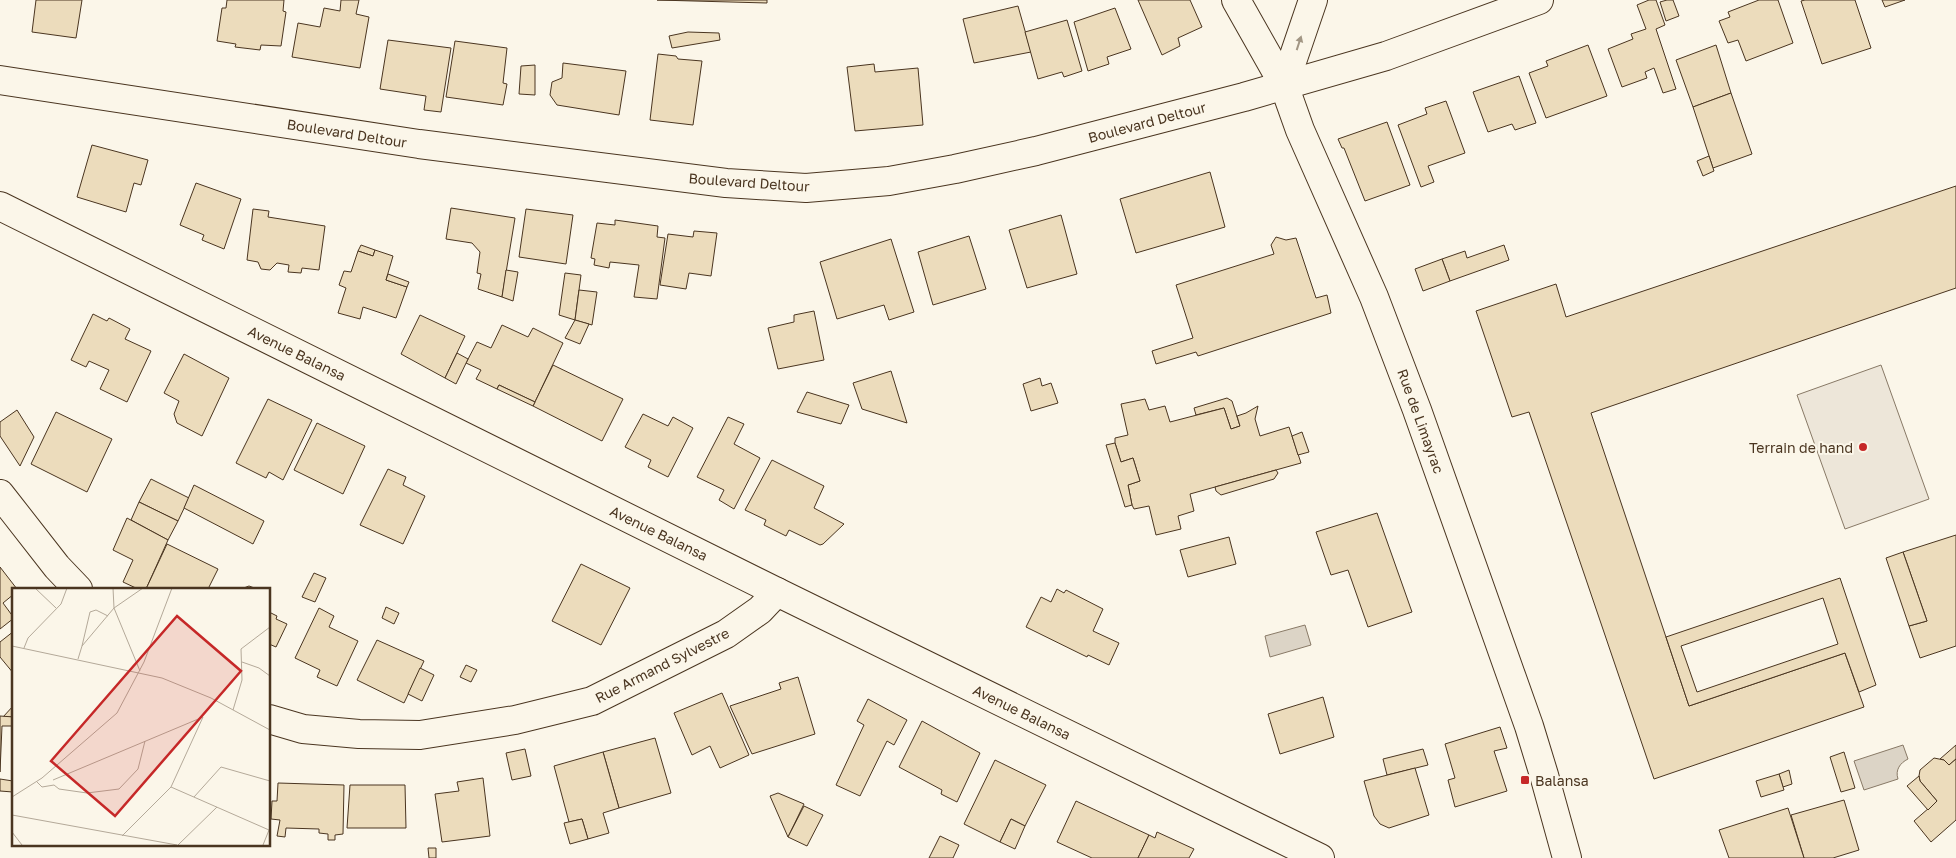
<svg xmlns="http://www.w3.org/2000/svg" width="1956" height="858" font-family="'Golos Text',sans-serif">
<style>
.green{fill:#ede6d9;stroke:#887966}
.water{fill:#dcd4c6;stroke:#887966}
.building{fill:#ecdcbc;stroke:#4a3520;fill-rule:evenodd}
.lines{fill:none;stroke-linecap:round;stroke-linejoin:round}
.street-casing{stroke:#4a3520;stroke-width:30}
.secondary-casing{stroke:#4a3520;stroke-width:30}
.street{stroke:#fbf6e9;stroke-width:28}
.secondary{stroke:#fbf6e9;stroke-width:28}
.oneway{fill:#a29684}
.poi-dot{fill:#c62828;stroke:#fbf6e9;stroke-width:2}
.labels{text-anchor:middle;dominant-baseline:central;stroke-width:4;stroke-linejoin:round;paint-order:stroke}
.street-label{font-size:14px;fill:#4a3520;stroke:#fbf6e9}
.poi-label{font-size:14px;fill:#4a3520;stroke:#fbf6e9;text-anchor:end}
.inset-road{fill:none;stroke:#b4a999;stroke-width:1}
.view{fill:#c62828;fill-opacity:0.15;stroke:#c62828;stroke-width:2.5}
.inset-edge{fill:none;stroke:#4a3520;stroke-width:2.5}
</style>
<rect width="100%" height="100%" fill="#fbf6e9"/>
<polygon class="green" points="1881,365 1929,499 1845,529 1797,395"/>
<g class="water">
<polygon points="1305,625 1311,645 1270,657 1265,636"/>
<path d="M1903,745L1908,759C1900,763 1895,770 1898,779L1864,790L1854,761Z"/>
</g>
<g class="building">
<polygon points="36,0 82,0 76,38 32,32"/>
<polygon points="227,0 284,0 283,11 286,12 281,46 261,45 260,50 235,47 236,44 217,41 222,8 226,8"/>
<polygon points="341,0 359,0 356,14 369,17 360,68 292,57 298,23 320,27 324,8 340,11"/>
<polygon points="657,0 767,0 767,3"/>
<polygon points="1138,0 1190,0 1202,27 1178,38 1180,46 1162,55"/>
<polygon points="1649,0 1656,0 1665,25 1656,29 1676,89 1663,93 1654,68 1645,72 1647,78 1622,87 1608,49 1633,39 1631,34 1646,29 1637,5"/>
<polygon points="1667,0 1673,0 1679,16 1666,21 1660,2"/>
<polygon points="1759,0 1778,0 1793,43 1746,61 1738,40 1728,43 1719,21 1730,17 1728,12"/>
<polygon points="1805,0 1855,0 1871,48 1822,64 1801,1"/>
<polygon points="1882,0 1905,0 1885,7"/>
<polygon points="1018,6 1031,52 974,63 963,19"/>
<polygon points="1115,8 1131,49 1107,57 1109,64 1088,71 1074,22"/>
<polygon points="1067,20 1082,71 1064,77 1062,72 1038,79 1025,32"/>
<polygon points="688,32 719,33 720,40 672,48 669,36"/>
<polygon points="388,40 451,48 441,112 424,110 426,96 380,89"/>
<polygon points="455,41 507,48 503,83 507,84 503,105 446,97"/>
<polygon points="1588,45 1607,96 1546,118 1529,73 1548,66 1546,61"/>
<polygon points="1716,45 1731,93 1693,107 1676,60"/>
<polygon points="658,54 676,56 678,59 702,61 693,125 650,120"/>
<polygon points="563,63 626,71 619,115 557,105 550,95 552,82 562,78"/>
<polygon points="874,64 875,72 918,68 923,125 855,131 847,67"/>
<polygon points="535,65 535,95 519,94 521,66"/>
<polygon points="1519,76 1536,123 1515,130 1512,124 1488,132 1473,92"/>
<polygon points="1731,93 1752,154 1713,168 1693,107"/>
<polygon points="1446,101 1465,153 1428,166 1434,182 1421,187 1398,125 1427,114 1425,108"/>
<polygon points="1387,122 1410,185 1365,201 1344,148 1342,148 1338,139"/>
<polygon points="92,145 148,160 141,185 134,183 126,212 77,197"/>
<polygon points="1709,156 1714,171 1703,176 1697,161"/>
<polygon points="1210,172 1225,227 1136,253 1120,199"/>
<polygon points="196,183 241,199 224,249 202,240 204,235 180,225"/>
<polygon points="1956,186 1956,288 1591,413 1689,706 1845,653 1864,707 1654,779 1529,412 1512,417 1476,311 1556,284 1566,317"/>
<polygon points="451,208 515,218 502,297 478,289 481,274 477,273 480,252 472,243 446,239"/>
<polygon points="253,209 269,211 268,217 325,226 319,270 302,268 301,273 288,272 289,265 277,263 270,270 261,269 258,262 247,260"/>
<polygon points="526,209 573,215 566,264 519,257"/>
<polygon points="1061,215 1077,274 1027,288 1009,230"/>
<polygon points="615,220 658,226 657,237 665,238 657,299 634,297 639,265 610,262 609,268 594,265 595,259 591,258 597,223 615,225"/>
<polygon points="694,231 717,233 711,276 689,273 686,289 660,285 668,234 693,237"/>
<polygon points="969,236 986,289 933,305 918,252"/>
<polygon points="1276,237 1286,240 1296,238 1316,298 1327,295 1331,313 1198,356 1196,352 1156,364 1152,351 1193,338 1176,285 1274,254 1271,245"/>
<polygon points="891,239 914,312 889,320 884,305 837,319 820,262"/>
<polygon points="361,245 375,250 373,256 358,251"/>
<polygon points="1504,245 1509,260 1450,281 1442,259 1465,251 1467,258"/>
<polygon points="375,250 393,256 386,280 407,287 396,318 363,307 360,319 338,313 346,288 339,285 344,271 351,272 358,251 373,256"/>
<polygon points="1442,259 1450,281 1423,291 1415,269"/>
<polygon points="506,270 518,272 513,301 502,297"/>
<polygon points="565,273 581,275 575,320 559,315"/>
<polygon points="388,274 409,282 407,287 386,280"/>
<polygon points="579,290 597,292 592,325 575,320"/>
<polygon points="814,311 824,360 778,369 768,328 794,322 794,315"/>
<polygon points="93,314 107,321 109,318 130,329 125,339 151,351 127,402 100,389 109,370 89,361 86,367 71,360"/>
<polygon points="420,315 465,336 445,378 401,354"/>
<polygon points="575,320 589,324 580,344 565,338"/>
<polygon points="502,325 528,337 533,328 563,343 535,402 499,385 497,389 476,379 481,370 466,363 477,342 491,348"/>
<polygon points="457,353 468,359 456,384 445,378"/>
<polygon points="184,354 229,378 202,436 177,423 174,414 179,401 164,393"/>
<polygon points="553,365 623,399 602,441 533,406"/>
<polygon points="891,371 907,423 862,409 853,383"/>
<polygon points="1040,378 1042,386 1051,383 1058,403 1031,411 1023,384"/>
<polygon points="499,385 535,402 533,406 497,389"/>
<polygon points="807,392 849,405 841,424 797,412"/>
<polygon points="1227,398 1232,401 1240,426 1231,429 1224,408 1196,415 1194,408"/>
<polygon points="268,399 312,420 283,480 269,472 266,478 236,463"/>
<polygon points="1145,399 1149,410 1165,406 1170,422 1224,408 1231,429 1240,426 1237,416 1246,413 1258,406 1255,419 1260,436 1289,427 1301,463 1190,494 1194,511 1178,516 1181,529 1156,535 1149,506 1134,509 1132,505 1128,485 1140,481 1133,458 1121,462 1115,443 1115,438 1128,435 1121,404"/>
<polygon points="17,410 34,437 20,466 0,436 0,422"/>
<polygon points="56,412 112,439 87,492 31,464"/>
<polygon points="643,414 668,426 673,417 693,428 668,477 648,467 651,460 625,447"/>
<polygon points="728,417 744,424 734,444 760,458 734,509 719,500 724,490 697,477"/>
<polygon points="317,423 365,446 343,494 294,470"/>
<polygon points="1302,432 1309,452 1298,455 1292,436"/>
<polygon points="1115,443 1121,462 1133,458 1140,481 1128,485 1132,505 1125,507 1106,445"/>
<polygon points="772,460 824,486 814,508 844,524 823,544 820,545 789,530 786,536 764,525 766,520 745,510"/>
<polygon points="388,469 406,477 403,485 425,496 403,544 360,525"/>
<polygon points="1276,470 1278,473 1274,479 1221,495 1216,491 1215,487"/>
<polygon points="151,479 189,498 178,521 139,502"/>
<polygon points="194,485 264,521 253,544 184,508"/>
<polygon points="139,502 178,521 168,540 131,520"/>
<polygon points="1377,513 1412,612 1368,627 1348,570 1331,575 1316,532"/>
<polygon points="127,518 168,540 146,589 138,589 123,582 133,560 113,550"/>
<polygon points="1956,535 1956,646 1920,658 1909,626 1927,621 1903,552"/>
<polygon points="1229,537 1236,564 1188,577 1180,550"/>
<polygon points="167,544 218,569 208,589 146,589"/>
<polygon points="1903,552 1927,621 1909,626 1886,558"/>
<polygon points="581,564 630,588 601,645 552,621"/>
<polygon points="0,567 17,589 14,589 14,594 3,603 14,618 0,629"/>
<polygon points="314,573 326,578 315,602 302,597"/>
<path d="M1840,578L1876,685L1859,692L1845,653L1689,706L1666,637ZM1823,598L1838,644L1697,692L1681,646Z"/>
<polygon points="249,586 257,589 241,589"/>
<polygon points="1057,589 1064,593 1066,590 1103,609 1093,631 1119,643 1109,665 1088,655 1087,657 1026,627 1041,597 1051,602"/>
<polygon points="386,607 399,613 394,624 382,618"/>
<polygon points="319,608 334,616 329,627 358,641 337,686 317,677 320,670 295,658"/>
<polygon points="269,612 277,616 276,619 287,624 276,647 269,644"/>
<polygon points="14,631 14,674 0,657 0,642"/>
<polygon points="377,640 424,661 404,703 357,680"/>
<polygon points="466,665 477,670 471,682 460,677"/>
<polygon points="420,668 434,675 422,701 408,694"/>
<polygon points="798,677 815,734 752,754 730,706 781,689 779,683"/>
<polygon points="722,693 749,755 720,768 710,746 692,755 674,713"/>
<polygon points="1323,697 1334,737 1280,754 1268,714"/>
<polygon points="868,699 907,720 894,745 887,741 860,796 836,785 864,725 857,721"/>
<polygon points="14,705 14,717 3,717"/>
<polygon points="0,716 14,717 14,726 2,726 0,772"/>
<polygon points="922,721 980,753 957,802 941,794 942,790 899,767"/>
<polygon points="1500,727 1507,748 1494,751 1507,791 1455,807 1448,780 1455,778 1445,744"/>
<polygon points="655,738 671,793 619,808 603,752"/>
<polygon points="1956,745 1956,759 1949,765 1944,760 1940,759"/>
<polygon points="525,749 531,776 512,780 506,753"/>
<polygon points="1423,749 1428,765 1387,775 1383,759"/>
<polygon points="603,752 619,808 603,813 609,833 588,839 582,819 569,822 554,766"/>
<polygon points="1844,752 1855,788 1841,792 1830,757"/>
<polygon points="1934,758 1944,760 1949,765 1956,759 1956,820 1931,842 1914,821 1937,801 1920,781 1919,776 1920,770"/>
<polygon points="995,760 1046,785 1025,826 1011,819 1000,842 964,824"/>
<polygon points="1415,768 1429,815 1389,828 1380,824 1374,816 1364,781"/>
<polygon points="1789,770 1792,784 1783,787 1779,774"/>
<polygon points="1779,774 1784,790 1761,797 1756,781"/>
<polygon points="1919,776 1920,781 1937,801 1928,810 1907,786"/>
<polygon points="483,778 490,836 442,842 435,794 459,791 457,782"/>
<polygon points="0,779 13,781 13,792 0,791"/>
<polygon points="278,783 344,785 343,834 335,835 335,840 328,840 328,834 319,833 319,829 286,828 285,837 277,836 280,820 271,819 272,801 277,801"/>
<polygon points="350,785 405,785 406,828 347,828"/>
<polygon points="778,793 804,804 788,837 770,796"/>
<polygon points="1844,800 1859,850 1833,858 1804,858 1791,815"/>
<polygon points="1076,801 1149,835 1138,858 1092,858 1057,842"/>
<polygon points="804,806 823,815 807,846 788,837"/>
<polygon points="1788,808 1804,858 1729,858 1719,830"/>
<polygon points="582,819 588,839 570,844 564,823"/>
<polygon points="1011,819 1025,826 1015,849 1000,842"/>
<polygon points="1157,832 1194,849 1189,858 1138,858 1149,835 1155,838"/>
<polygon points="940,836 959,845 953,858 929,858"/>
<polygon points="428,848 436,848 436,858 429,858"/>
</g>
<g class="lines">
<defs>
<g id="street">
<polyline points="1236,0 1284,85 1300,130 1374,297 1417,410 1529,726 1544,775 1567,858"/>
<polyline points="1284,85 1313,0"/>
<polyline points="0,206 777,592 1320,858"/>
<polyline points="0,494 57,567 78,589"/>
<polyline points="269,719 303,729 359,734 420,735 515,720 592,701 726,634 760,610 777,592"/>
</g>
<polyline id="secondary" points="0,80 419,144 726,183 806,188 889,181 955,169 1036,151 1244,97 1386,56 1539,0"/>
</defs>
<use href="#street" class="street-casing"/>
<use href="#secondary" class="secondary-casing"/>
<use href="#street" class="street"/>
<use href="#secondary" class="secondary"/>
</g>
<defs><path id="oneway-solid" d="M-6-.8H1V-3.2L6.5 0L1 3.2V.8H-6Z" transform="scale(1.25)"/></defs>
<use class="oneway" href="#oneway-solid" transform="translate(1299 43) rotate(-72)"/>
<g class="poi-dot">
<circle cx="1863" cy="447" r="5"/>
<rect x="1520" y="775" width="10" height="10" rx="2.5"/>
</g>
<g class="labels">
<g class="street-label">
<text transform="translate(1147 122) rotate(-15)">Boulevard Deltour</text>
<text transform="translate(347 133) rotate(9)">Boulevard Deltour</text>
<text transform="translate(749 182) rotate(4)">Boulevard Deltour</text>
<text transform="translate(297 353) rotate(26)">Avenue Balansa</text>
<text transform="translate(1421 421) rotate(70)">Rue de Limayrac</text>
<text transform="translate(659 533) rotate(26)">Avenue Balansa</text>
<text transform="translate(662 665) rotate(-27)">Rue Armand Sylvestre</text>
<text transform="translate(1022 712) rotate(26)">Avenue Balansa</text>
</g>
<g class="poi-label">
<text x="1853" y="447">Terrain de hand</text>
<text x="1535" y="780" text-anchor="start">Balansa</text>
</g>
</g>
<g transform="translate(12 588)">
<rect width="258" height="258" fill="#fbf6e9"/>
<path class="inset-road" d="M23,0L44,20M101,0L102,20L128,83M0,58L150,90L199,110L258,142M70,58L78,24L84,22L96,28M12,60L16,50L49,16L55,0M66,71L70,58L102,20L131,0M230,74L247,80L258,88M221,122L230,92L229,61L258,39M41,192L191,129M25,194L30,199L42,197M42,197L47,201L75,205L107,201L126,181L133,153M159,199L257,242L251,257M0,209L30,190L105,125L132,74L160,0M182,209L209,179L258,193M0,227L165,257M0,244L10,257M110,248L159,199L191,129M166,257L205,219"/>
<path class="view" d="M165,28L229,83L103,228L39,173Z"/>
<rect width="258" height="258" class="inset-edge"/>
</g>
</svg>
